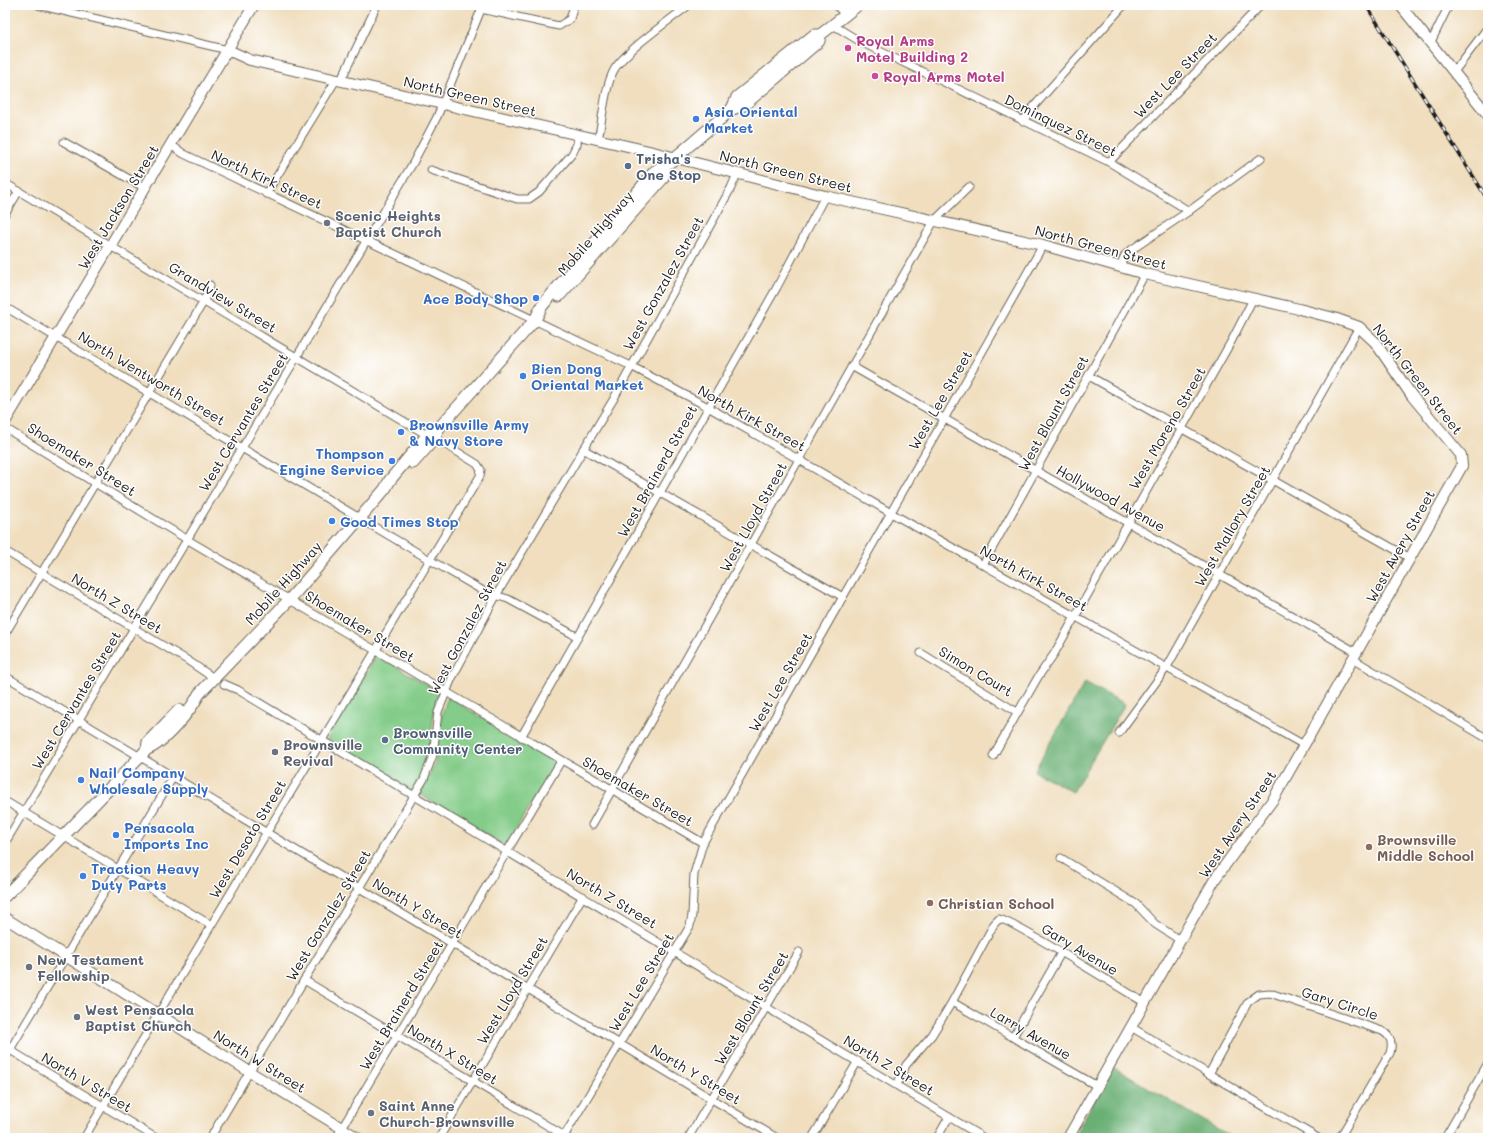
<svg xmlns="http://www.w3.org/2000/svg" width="1493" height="1143" font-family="Mali,sans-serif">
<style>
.green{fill:#84cc89;stroke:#507452}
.forest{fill:#6bb075;stroke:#446648}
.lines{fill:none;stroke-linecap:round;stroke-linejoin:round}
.street-casing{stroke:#666055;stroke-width:9}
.secondary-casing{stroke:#666055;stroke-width:12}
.primary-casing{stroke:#666055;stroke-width:13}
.street{stroke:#fff;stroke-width:7}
.secondary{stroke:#fff;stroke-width:10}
.primary{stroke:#fff;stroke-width:11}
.rail-casing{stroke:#1c1c1c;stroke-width:3.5}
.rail{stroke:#fff;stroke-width:2;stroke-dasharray:6;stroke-linecap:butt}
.hotel-dot{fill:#d1479c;stroke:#fff;stroke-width:1.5}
.shop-dot{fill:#3f7fe0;stroke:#fff;stroke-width:1.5}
.service-dot{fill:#5c6f8a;stroke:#fff;stroke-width:1.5}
.worship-dot{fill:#6b7280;stroke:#fff;stroke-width:1.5}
.education-dot{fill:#8d6e63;stroke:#fff;stroke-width:1.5}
.labels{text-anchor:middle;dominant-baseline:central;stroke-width:3;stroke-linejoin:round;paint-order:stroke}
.hotel-label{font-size:14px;font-weight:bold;fill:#b23c85;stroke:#fff;text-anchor:start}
.street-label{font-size:14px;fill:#1c1c1c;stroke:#fff}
.shop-label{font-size:14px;font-weight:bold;fill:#366cbe;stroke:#fff;text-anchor:start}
.service-label{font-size:14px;font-weight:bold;fill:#4e5e75;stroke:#fff;text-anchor:start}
.worship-label{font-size:14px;font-weight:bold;fill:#5b616d;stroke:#fff;text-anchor:start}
.education-label{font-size:14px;font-weight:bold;fill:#785e54;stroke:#fff;text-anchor:start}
</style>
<rect width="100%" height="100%" fill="#fff"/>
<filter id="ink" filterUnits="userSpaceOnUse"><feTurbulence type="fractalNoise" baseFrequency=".025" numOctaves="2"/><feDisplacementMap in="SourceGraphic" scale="8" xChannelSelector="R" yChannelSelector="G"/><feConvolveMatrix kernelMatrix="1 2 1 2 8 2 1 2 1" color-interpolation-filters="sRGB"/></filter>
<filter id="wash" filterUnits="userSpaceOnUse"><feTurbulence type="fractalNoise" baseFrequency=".012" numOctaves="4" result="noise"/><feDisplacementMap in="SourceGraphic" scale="16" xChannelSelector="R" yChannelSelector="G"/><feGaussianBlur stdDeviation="0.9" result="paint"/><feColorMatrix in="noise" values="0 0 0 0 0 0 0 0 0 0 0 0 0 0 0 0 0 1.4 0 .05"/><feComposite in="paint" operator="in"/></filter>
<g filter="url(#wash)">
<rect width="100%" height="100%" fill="#f0debe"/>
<g class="green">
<polygon points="377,655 441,693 434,711 428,762 413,791 327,739"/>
<polygon points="448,697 556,762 506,846 419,794 435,765 442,714"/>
</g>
<g class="forest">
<polygon points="1085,682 1125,704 1073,792 1034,771"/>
<polygon points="1113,1067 1233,1138 1073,1138"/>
</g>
</g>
<g filter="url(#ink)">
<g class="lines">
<defs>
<g id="street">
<polyline points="38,5 228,50"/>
<polyline points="836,5 845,15"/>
<polyline points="481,9 559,26 570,19 574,5"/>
<polyline points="833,25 861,42 1109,162 1189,211"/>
<polyline points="1430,44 1449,5"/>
<polyline points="1454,72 1488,27"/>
<polyline points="341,80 377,5"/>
<polyline points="1023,122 1029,112 1124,5"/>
<path d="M598,139C603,119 604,90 613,72C622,53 670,20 689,5"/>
<polyline points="64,142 145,188"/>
<polyline points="171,145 184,154 631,366 708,407 891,513 1304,745"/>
<polyline points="1109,162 1260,6"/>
<polyline points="431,170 517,199 529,199 539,192 572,154 577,144 578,135"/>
<polyline points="5,183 427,435"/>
<polyline points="266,194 336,80"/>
<polyline points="5,214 19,191"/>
<polyline points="1120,266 1125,255 1131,250 1189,211 1261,158"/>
<polyline points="5,307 430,560 485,592 508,599 578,637"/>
<polyline points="853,367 1356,652"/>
<polyline points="1089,376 1410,558"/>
<polyline points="5,428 188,540 703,843"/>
<polyline points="583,449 843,597"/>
<polyline points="5,551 187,660 215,679"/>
<polyline points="983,565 1145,274"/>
<polyline points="5,634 204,301 210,285"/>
<polyline points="921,653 1017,712"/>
<polyline points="1353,659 1488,739"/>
<polyline points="5,676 777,1138"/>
<polyline points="224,684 238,690 984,1138"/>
<polyline points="1119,733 1167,667 1359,327"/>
<polyline points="521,737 777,287 825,196"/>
<polyline points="993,756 1038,677 1054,654 1232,340 1253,299"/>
<polyline points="5,801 211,925"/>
<polyline points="592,825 934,221 969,187"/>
<polyline points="5,843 413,163 437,117 483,5"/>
<polyline points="1061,858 1136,904 1155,924 1180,940"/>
<polyline points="304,980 568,1138"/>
<polyline points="952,1002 1097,1086"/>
<polyline points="1131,1027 1209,1074"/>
<polyline points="1013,1037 1061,953"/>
<polyline points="5,1047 156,1138"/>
<polyline points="5,1058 173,777"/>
<path d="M897,1085L906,1065L932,1035L952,1002L994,924L999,919C1008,918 1127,992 1145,1003"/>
<polyline points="84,1138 480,476 481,470 477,464 435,438"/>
<polyline points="210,1138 424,779 433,755 438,712 452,678 497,594 613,400 731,188 737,174"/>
<polyline points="336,1138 561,761"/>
<polyline points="439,1138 583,896"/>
<polyline points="563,1138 690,926 692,915 694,874 703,843 1043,245"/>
<polyline points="688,1138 799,952"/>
<polyline points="812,1138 858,1061"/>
<polyline points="937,1138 949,1117"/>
<path d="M1318,1138L1209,1074L1248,1002L1259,994L1270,993L1382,1031C1391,1036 1393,1043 1390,1053L1342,1134L1338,1138"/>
<polyline points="1445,1138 1488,1063"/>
</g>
<g id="secondary">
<polyline points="1400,5 1488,115"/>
<polyline points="228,50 250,60 649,151 825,196 1043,245 1145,274 1299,309 1334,318 1359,327 1375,342 1412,396 1461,455 1462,466 1274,798 1215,879 1068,1138"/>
<polyline points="5,422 254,5"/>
<polyline points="5,918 250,1072 358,1138"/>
</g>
<g id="primary">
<polyline points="732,109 737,97 814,35 820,35 858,5"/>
<polyline points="559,296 663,178 665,166"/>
<polyline points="413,463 435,438 438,429"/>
<path d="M147,749C162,745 192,709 199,694L290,599L385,489L390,480L429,433L438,429L535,320L542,306L655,171L670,162L732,109L744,105L819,41L820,35"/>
<polyline points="5,896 140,757 147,749 148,742 179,710"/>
</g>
</defs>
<use href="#street" class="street-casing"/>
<use href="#secondary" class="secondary-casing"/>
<use href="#primary" class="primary-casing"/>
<use href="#street" class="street"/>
<use href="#secondary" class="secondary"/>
<use href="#primary" class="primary"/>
<defs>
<polyline id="rail" points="1366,5 1488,200"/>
</defs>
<use href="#rail" class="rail-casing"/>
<use href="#rail" class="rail"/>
</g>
</g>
<g class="hotel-dot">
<circle cx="848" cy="48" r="4"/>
<circle cx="875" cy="76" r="4"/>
</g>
<g class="shop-dot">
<circle cx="696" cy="119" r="4"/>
<circle cx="536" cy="298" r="4"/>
<circle cx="523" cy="376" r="4"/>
<circle cx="401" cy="432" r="4"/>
<circle cx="392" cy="461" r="4"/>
<circle cx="332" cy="521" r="4"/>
<circle cx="81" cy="780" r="4"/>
<circle cx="116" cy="835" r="4"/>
<circle cx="83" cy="876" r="4"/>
</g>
<g class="service-dot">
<circle cx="628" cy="166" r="4"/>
<circle cx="385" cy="740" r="4"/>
</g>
<g class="worship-dot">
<circle cx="327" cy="223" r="4"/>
<circle cx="275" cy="752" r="4"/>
<circle cx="29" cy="967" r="4"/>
<circle cx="77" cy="1017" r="4"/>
<circle cx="371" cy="1113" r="4"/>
</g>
<g class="education-dot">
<circle cx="1369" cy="847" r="4"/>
<circle cx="930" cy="903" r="4"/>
</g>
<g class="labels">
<g class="hotel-label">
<text x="856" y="40">Royal Arms<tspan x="856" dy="16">Motel Building 2</tspan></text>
<text x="883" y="76">Royal Arms Motel</text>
</g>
<g class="street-label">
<text transform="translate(1175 75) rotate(-46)">West Lee Street</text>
<text transform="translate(470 96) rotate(13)">North Green Street</text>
<text transform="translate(1061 125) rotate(26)">Dominquez Street</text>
<text transform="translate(786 171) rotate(14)">North Green Street</text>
<text transform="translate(267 179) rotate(25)">North Kirk Street</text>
<text transform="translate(118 207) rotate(-59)">West Jackson Street</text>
<text transform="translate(595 233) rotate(-49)">Mobile Highway</text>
<text transform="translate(1101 247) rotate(15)">North Green Street</text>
<text transform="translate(663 283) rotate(-61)">West Gonzalez Street</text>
<text transform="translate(223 297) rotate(31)">Grandview Street</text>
<text transform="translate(152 378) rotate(31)">North Wentworth Street</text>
<text transform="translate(1418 379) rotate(52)">North Green Street</text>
<text transform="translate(940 400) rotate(-60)">West Lee Street</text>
<text transform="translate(1053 413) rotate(-61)">West Blount Street</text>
<text transform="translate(752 418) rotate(29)">North Kirk Street</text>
<text transform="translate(243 422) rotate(-59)">West Cervantes Street</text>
<text transform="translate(1167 428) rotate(-60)">West Moreno Street</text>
<text transform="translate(82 459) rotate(32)">Shoemaker Street</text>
<text transform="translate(657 471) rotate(-61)">West Brainerd Street</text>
<text transform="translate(1111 498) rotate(29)">Hollywood Avenue</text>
<text transform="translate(753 517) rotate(-61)">West Lloyd Street</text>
<text transform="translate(1232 526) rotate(-60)">West Mallory Street</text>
<text transform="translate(1400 546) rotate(-61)">West Avery Street</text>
<text transform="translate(1034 578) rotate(29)">North Kirk Street</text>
<text transform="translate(283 583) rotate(-48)">Mobile Highway</text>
<text transform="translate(117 603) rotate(31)">North Z Street</text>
<text transform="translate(360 626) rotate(31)">Shoemaker Street</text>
<text transform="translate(467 627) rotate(-62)">West Gonzalez Street</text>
<text transform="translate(976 671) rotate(31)">Simon Court</text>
<text transform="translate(780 682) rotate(-60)">West Lee Street</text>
<text transform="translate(76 700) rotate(-59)">West Cervantes Street</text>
<text transform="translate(638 791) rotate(30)">Shoemaker Street</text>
<text transform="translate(1237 824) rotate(-56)">West Avery Street</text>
<text transform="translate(247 839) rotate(-59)">West Desoto Street</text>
<text transform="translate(612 898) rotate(31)">North Z Street</text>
<text transform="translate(418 908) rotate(31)">North Y Street</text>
<text transform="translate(328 915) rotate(-59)">West Gonzalez Street</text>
<text transform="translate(1080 949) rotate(31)">Gary Avenue</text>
<text transform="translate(641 982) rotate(-59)">West Lee Street</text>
<text transform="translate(512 990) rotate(-59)">West Lloyd Street</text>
<text transform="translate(1340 1003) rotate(18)">Gary Circle</text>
<text transform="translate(401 1005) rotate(-59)">West Brainerd Street</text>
<text transform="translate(751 1008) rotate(-59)">West Blount Street</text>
<text transform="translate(1031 1033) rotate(30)">Larry Avenue</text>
<text transform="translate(453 1054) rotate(31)">North X Street</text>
<text transform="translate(260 1061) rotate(32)">North W Street</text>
<text transform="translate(889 1065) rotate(31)">North Z Street</text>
<text transform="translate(696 1074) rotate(31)">North Y Street</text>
<text transform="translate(87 1082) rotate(31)">North V Street</text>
</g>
<g class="shop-label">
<text x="704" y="111">Asia Oriental<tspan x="704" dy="16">Market</tspan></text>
<text x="528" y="298" text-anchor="end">Ace Body Shop</text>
<text x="531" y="368">Bien Dong<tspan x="531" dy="16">Oriental Market</tspan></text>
<text x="409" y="424">Brownsville Army<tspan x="409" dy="16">&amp; Navy Store</tspan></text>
<text x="384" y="453" text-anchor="end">Thompson<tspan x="384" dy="16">Engine Service</tspan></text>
<text x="340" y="521">Good Times Stop</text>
<text x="89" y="772">Nail Company<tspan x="89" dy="16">Wholesale Supply</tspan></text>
<text x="124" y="827">Pensacola<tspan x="124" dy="16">Imports Inc</tspan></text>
<text x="91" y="868">Traction Heavy<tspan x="91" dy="16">Duty Parts</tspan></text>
</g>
<g class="service-label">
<text x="636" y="158">Trisha's<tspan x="636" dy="16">One Stop</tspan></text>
<text x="393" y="732">Brownsville<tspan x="393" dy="16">Community Center</tspan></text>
</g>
<g class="worship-label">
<text x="335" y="215">Scenic Heights<tspan x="335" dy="16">Baptist Church</tspan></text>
<text x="283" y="744">Brownsville<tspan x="283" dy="16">Revival</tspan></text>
<text x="37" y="959">New Testament<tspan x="37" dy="16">Fellowship</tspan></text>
<text x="85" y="1009">West Pensacola<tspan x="85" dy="16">Baptist Church</tspan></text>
<text x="379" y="1105">Saint Anne<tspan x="379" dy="16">Church-Brownsville</tspan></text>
</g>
<g class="education-label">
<text x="1377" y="839">Brownsville<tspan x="1377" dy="16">Middle School</tspan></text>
<text x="938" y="903">Christian School</text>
</g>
</g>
<rect width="1493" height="1143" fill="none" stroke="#fff" stroke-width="20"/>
</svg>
